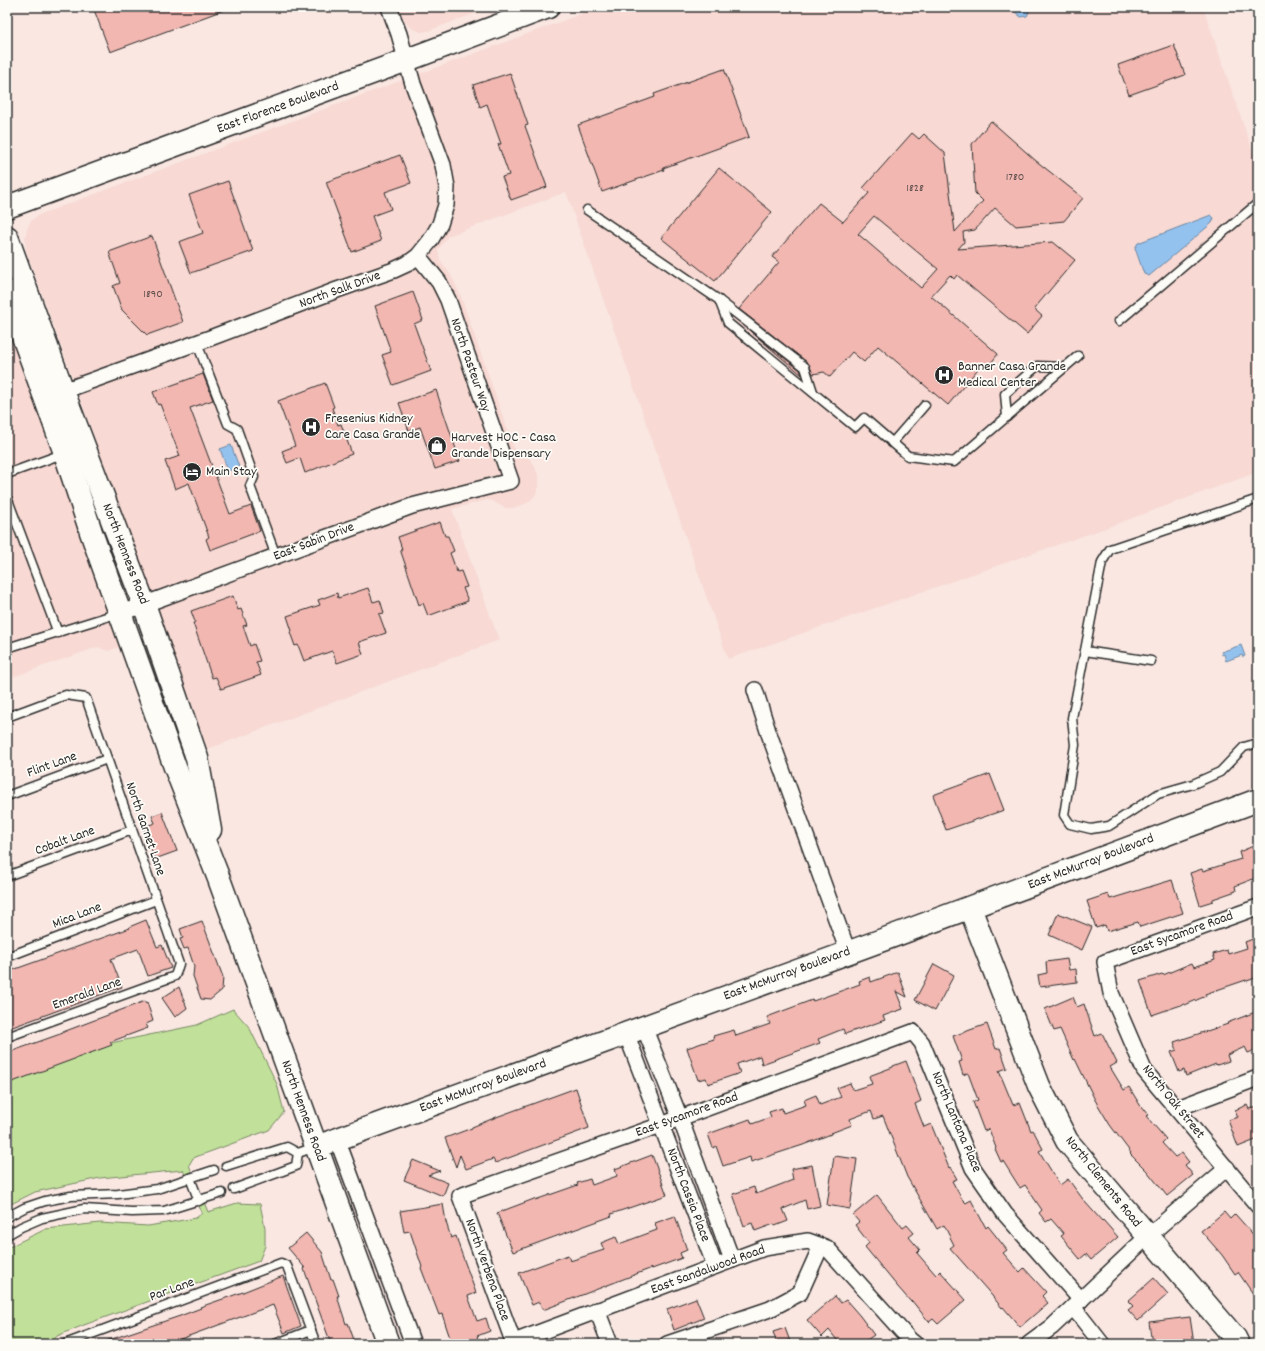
<svg xmlns="http://www.w3.org/2000/svg" width="1265" height="1351" font-family="Dekko,sans-serif">
<style>
.built{fill:#f8d9d3}
.green{fill:#c1e19a;stroke:#768662}
.water{fill:#94c2ef;stroke:#6a86a1}
.building{fill:#f2b7b1;stroke:#2b2b2b;fill-rule:evenodd}
.lines{fill:none;stroke-linecap:round;stroke-linejoin:round}
.lane-casing{stroke:#2b2b2b;stroke-width:11}
.street-casing{stroke:#2b2b2b;stroke-width:18}
.secondary-casing{stroke:#2b2b2b;stroke-width:25}
.primary-casing{stroke:#2b2b2b;stroke-width:25}
.lane{stroke:#fdfcf7;stroke-width:8}
.street{stroke:#fdfcf7;stroke-width:15}
.secondary{stroke:#fdfcf7;stroke-width:22}
.primary{stroke:#fdfcf7;stroke-width:22}
.labels{text-anchor:middle;dominant-baseline:central;stroke-width:3.5;stroke-linejoin:round;paint-order:stroke}
.number-label{font-size:12px;fill:#5d4e4c}
.street-label{font-size:14px;fill:#2b2b2b;stroke:#fdfcf7}
.poi-label{font-size:14px;fill:#2b2b2b;stroke:#fdfcf7;text-anchor:start}
</style>
<rect width="100%" height="100%" fill="#fae7e2"/>
<filter id="ink" filterUnits="userSpaceOnUse"><feTurbulence type="fractalNoise" baseFrequency=".025" numOctaves="2"/><feDisplacementMap in="SourceGraphic" scale="8" xChannelSelector="R" yChannelSelector="G"/><feConvolveMatrix kernelMatrix="1 2 1 2 8 2 1 2 1" color-interpolation-filters="sRGB"/></filter>
<g filter="url(#ink)">
<g class="built">
<polygon points="399,7 492,7 428,31 421,32 413,29 408,25 404,21"/>
<polygon points="600,7 1203,7 1258,167 1258,472 1100,530 728,659 566,192 448,236 438,250 440,260 451,275 460,294 514,448 517,451 529,458 534,464 539,478 537,492 534,497 527,503 519,506 513,508 505,508 492,501 487,500 452,509 499,640 208,749 26,250 25,237 29,224 34,218 41,214"/>
<polygon points="7,324 125,645 108,651 98,647 7,679"/>
</g>
<polygon class="green" points="233,1009 249,1027 277,1084 284,1112 269,1130 193,1158 189,1165 208,1212 237,1203 260,1204 265,1228 265,1246 259,1261 84,1325 57,1336 50,1344 7,1344 7,1248 46,1229 100,1223 148,1226 196,1218 202,1213 183,1170 100,1178 35,1192 7,1206 7,1082 106,1044 197,1025"/>
<g class="water">
<polygon points="1009,7 1028,7 1029,12 1027,16 1021,17"/>
<polygon points="1211,215 1214,218 1212,223 1149,276 1144,274 1135,248 1138,243"/>
<polygon points="231,445 239,467 228,471 220,449"/>
<polygon points="1241,645 1245,656 1243,657 1242,655 1226,661 1224,654 1222,655 1221,652"/>
</g>
<g class="building">
<polygon points="93,7 229,7 229,8 110,52"/>
<polygon points="1174,45 1185,75 1129,95 1118,65"/>
<polygon points="724,69 749,137 663,168 664,170 602,192 578,125 655,97 654,94"/>
<polygon points="510,73 528,125 525,126 547,187 511,200 502,177 509,175 498,144 501,144 487,104 480,107 473,85"/>
<path d="M991,121L1035,160L1083,198L1064,221L1016,226L995,208L975,230L963,232L964,242L958,249L1053,242L1075,260L1034,309L1042,316L1027,334L957,275L954,279L950,275L931,296L998,354L987,368L982,364L948,405L878,346L864,362L852,352L830,377L824,372L813,374L808,363L739,309L779,262L772,257L819,203L843,222L869,193L863,188L912,133L919,139L924,134L945,153L955,232L983,201L975,193L972,144ZM874,216L938,269L921,288L858,234Z"/>
<polygon points="400,155 411,183 385,192 391,209 372,216 381,241 352,252 326,182"/>
<polygon points="719,168 772,212 715,281 661,238"/>
<polygon points="228,181 253,251 191,273 179,242 203,233 189,195"/>
<polygon points="152,236 183,322 147,335 122,310 113,286 120,283 109,252"/>
<polygon points="413,292 423,320 414,324 431,371 393,385 382,355 391,352 375,306"/>
<polygon points="750,331 800,370 802,375"/>
<polygon points="203,374 213,400 190,408 230,514 251,506 260,531 210,550 206,539 209,537 189,483 175,489 165,461 180,456 160,404 158,405 153,392"/>
<polygon points="325,383 334,407 332,408 338,425 341,424 352,454 305,473 300,458 287,463 282,451 295,446 278,401"/>
<polygon points="436,390 460,461 435,469 420,427 409,431 399,403"/>
<polygon points="440,522 445,536 448,536 454,551 450,553 457,572 461,571 467,587 463,588 468,601 428,616 423,603 419,605 400,549 402,549 398,537"/>
<polygon points="368,588 373,602 380,600 384,613 379,614 386,633 359,642 363,654 337,663 332,651 304,661 298,645 295,646 290,632 292,631 287,616 320,605 318,600 337,593 338,598"/>
<polygon points="233,596 238,610 241,609 247,625 243,626 250,646 254,644 260,661 256,662 261,675 221,689 216,677 212,678 193,623 195,622 191,611"/>
<polygon points="990,774 1004,810 946,830 933,795"/>
<polygon points="162,812 177,851 155,859 143,827 155,823 152,816"/>
<polygon points="1258,844 1258,877 1235,886 1236,891 1213,899 1213,901 1200,905 1190,873 1202,869 1203,871 1241,859 1239,852"/>
<polygon points="1172,880 1183,913 1140,927 1138,922 1107,931 1105,925 1096,928 1087,901 1108,894 1110,899"/>
<polygon points="1058,913 1092,927 1082,950 1049,935"/>
<polygon points="146,920 157,947 162,945 171,968 148,976 138,949 111,959 122,987 7,1029 7,972 130,928 129,927"/>
<polygon points="202,921 223,977 222,990 210,1000 201,999 193,976 194,966 188,948 184,949 180,939 183,938 180,929"/>
<polygon points="1258,937 1258,977 1247,981 1246,980 1205,994 1206,996 1185,1005 1184,1004 1152,1015 1140,981 1162,974 1163,975 1192,963 1194,967 1215,960 1213,954 1227,950 1228,954 1247,948 1245,942"/>
<polygon points="1067,959 1069,970 1076,969 1077,982 1040,987 1038,975 1047,973 1046,962"/>
<polygon points="934,964 954,975 935,1011 915,1000"/>
<polygon points="898,972 907,997 896,991 903,1009 883,1016 885,1020 845,1034 843,1029 818,1039 820,1043 762,1064 760,1056 737,1064 740,1073 708,1084 706,1078 698,1080 687,1048 714,1039 713,1036 734,1030 736,1036 770,1024 767,1017 812,1000 813,1001 860,984 859,981 870,977 871,982"/>
<polygon points="179,987 187,1008 175,1017 162,998"/>
<polygon points="1073,997 1077,1007 1084,1004 1095,1036 1102,1033 1117,1063 1110,1067 1124,1090 1129,1087 1140,1105 1148,1115 1146,1116 1166,1139 1162,1143 1175,1157 1182,1153 1189,1162 1185,1165 1193,1175 1167,1196 1147,1171 1130,1154 1131,1153 1110,1125 1095,1100 1075,1059 1074,1060 1060,1029 1054,1031 1045,1009"/>
<polygon points="145,1001 145,1003 147,1002 153,1021 146,1024 148,1028 110,1042 112,1045 7,1084 7,1053 63,1033 63,1032"/>
<polygon points="1258,1011 1258,1049 1248,1053 1245,1047 1227,1055 1229,1061 1217,1065 1216,1064 1186,1076 1184,1070 1179,1072 1171,1052 1177,1050 1174,1042 1228,1024 1227,1023"/>
<polygon points="987,1024 996,1049 1000,1048 1007,1068 999,1071 1013,1105 1020,1103 1031,1131 1033,1130 1043,1149 1039,1151 1060,1185 1068,1179 1085,1202 1102,1221 1103,1220 1118,1237 1091,1260 1086,1254 1080,1259 1061,1236 1064,1234 1051,1219 1046,1222 1039,1213 1042,1210 1025,1185 1020,1188 1003,1161 1001,1162 995,1149 996,1148 989,1129 984,1131 973,1102 978,1100 968,1073 963,1075 959,1062 962,1061 953,1036"/>
<polygon points="906,1061 921,1101 915,1104 924,1127 931,1124 949,1168 950,1167 957,1179 952,1181 962,1199 966,1203 971,1200 986,1228 988,1226 1007,1250 1003,1253 1020,1272 1024,1268 1046,1292 1042,1296 1048,1303 1020,1327 1003,1307 1002,1308 988,1291 950,1248 954,1245 944,1225 937,1229 907,1177 883,1116 874,1119 871,1111 850,1119 852,1125 831,1133 831,1134 803,1145 751,1162 750,1157 723,1166 716,1146 713,1148 708,1134 750,1119 752,1124 771,1117 769,1112 782,1108 783,1113 806,1105 804,1100 816,1095 820,1105 841,1097 837,1088 850,1083 853,1090 872,1084 869,1076 893,1067 893,1066"/>
<polygon points="576,1088 589,1128 495,1163 493,1159 466,1169 460,1155 456,1167 445,1138 472,1128 472,1127 499,1116"/>
<polygon points="1247,1105 1249,1109 1258,1107 1258,1139 1238,1147 1228,1120 1238,1117 1235,1110"/>
<polygon points="652,1155 667,1195 611,1214 612,1216 513,1252 497,1213 534,1199 535,1200 578,1185 577,1183 590,1179 592,1185 617,1176 615,1169"/>
<polygon points="834,1156 857,1159 850,1209 827,1205"/>
<polygon points="413,1160 440,1171 428,1175 448,1183 443,1196 404,1180"/>
<polygon points="812,1165 820,1206 807,1209 805,1200 783,1209 788,1221 775,1226 774,1224 755,1231 752,1223 744,1226 733,1194 754,1187 756,1194 793,1180 791,1169"/>
<polygon points="877,1195 903,1228 907,1225 914,1233 909,1237 920,1250 917,1253 936,1275 940,1271 966,1300 938,1324 933,1319 929,1322 912,1301 911,1302 897,1286 865,1247 869,1243 855,1225 859,1222 853,1215"/>
<polygon points="443,1204 446,1222 451,1238 456,1236 460,1249 476,1293 468,1296 477,1321 486,1318 490,1331 477,1336 480,1344 452,1344 442,1314 439,1315 421,1268 422,1267 410,1231 404,1232 400,1211"/>
<polygon points="1224,1212 1230,1219 1235,1214 1258,1240 1258,1301 1238,1272 1235,1274 1222,1255 1201,1231"/>
<polygon points="675,1216 687,1250 680,1253 682,1258 652,1269 652,1268 543,1310 539,1302 532,1305 519,1273 568,1255 570,1261 604,1250 601,1243 616,1237 619,1244 657,1230 655,1223"/>
<polygon points="306,1233 322,1252 331,1280 333,1279 339,1296 337,1296 346,1324 348,1323 354,1340 344,1344 331,1344 304,1269 305,1268 288,1248"/>
<polygon points="283,1276 301,1326 284,1333 273,1305 167,1344 104,1344 103,1342 180,1316 201,1308 200,1307 243,1292"/>
<polygon points="1154,1278 1168,1294 1138,1321 1128,1310 1133,1306 1128,1301"/>
<polygon points="835,1296 841,1303 846,1300 860,1316 874,1335 861,1344 840,1344 829,1330 822,1337 807,1320"/>
<polygon points="696,1298 704,1318 674,1330 667,1309"/>
<polygon points="1190,1317 1194,1344 1152,1344 1149,1322"/>
<polygon points="785,1328 791,1344 777,1344 773,1332"/>
</g>
<g class="lines">
<defs>
<g id="lane">
<polyline points="587,210 719,300 728,323 855,427 864,418 908,456 954,462 1078,356"/>
<polyline points="720,301 805,367 813,392"/>
<polyline points="1119,321 1258,203"/>
<polyline points="197,343 228,424 237,429 254,477 250,486 276,556"/>
<polyline points="1007,417 1005,394 1037,366 1065,367"/>
<polyline points="892,443 925,405"/>
<polyline points="7,474 65,453"/>
<polyline points="1258,499 1110,549 1102,562 1072,718 1075,745 1064,815 1070,824 1091,829 1109,826 1158,794 1193,784 1220,772 1244,747 1258,743"/>
<polyline points="8,500 58,633"/>
<polyline points="7,648 119,613"/>
<polyline points="1085,651 1151,661"/>
<polyline points="7,717 66,695 86,698 179,964 175,976 7,1037"/>
<polyline points="7,796 107,759"/>
<polyline points="7,876 132,830"/>
<polyline points="7,957 156,900"/>
<polyline points="226,1166 287,1147 298,1153 315,1147"/>
<polyline points="190,1178 199,1201"/>
<polyline points="234,1189 296,1166 298,1153"/>
<polyline points="7,1217 24,1208 45,1201 71,1196 118,1194 157,1189 214,1170"/>
<polyline points="7,1235 21,1227 42,1218 84,1209 132,1212 164,1211 222,1193"/>
<polyline points="65,1344 281,1263 287,1266 316,1344"/>
<polyline points="275,1344 311,1330"/>
</g>
<g id="street">
<polyline points="63,391 210,338 337,290 394,270 407,264 418,256 430,241 440,224 446,205 447,187 443,165 413,84 399,34 389,7"/>
<polyline points="121,613 412,506 511,481 448,300 439,282 418,256"/>
<polyline points="755,690 768,731 848,952"/>
<polyline points="1258,907 1105,962 1111,993 1144,1070 1258,1206"/>
<polyline points="644,1027 680,1118 732,1260"/>
<polyline points="626,1033 715,1266"/>
<polyline points="1178,1108 1258,1078"/>
<polyline points="337,1139 413,1344"/>
<polyline points="1073,1307 1102,1344"/>
<polyline points="597,1310 610,1344"/>
<polyline points="514,1342 764,1248 808,1241 827,1248 910,1340 915,1344"/>
<polyline points="514,1344 460,1196 661,1125 913,1032 922,1043 973,1168 1005,1214 1081,1300"/>
<polyline points="667,1344 770,1309 800,1293 821,1246"/>
<polyline points="1029,1344 1052,1327 1148,1236 1227,1168"/>
</g>
<g id="secondary">
<polyline points="7,237 63,391 144,604 197,758 210,830"/>
<polyline points="7,292 65,453 91,532 175,767 219,879 388,1344"/>
<polyline points="970,908 1039,1086 1067,1141 1235,1338 1238,1344"/>
<path d="M316,1147C630,1033 945,918 1258,800"/>
</g>
<polyline id="primary" points="7,207 407,60 548,7"/>
</defs>
<use href="#lane" class="lane-casing"/>
<use href="#street" class="street-casing"/>
<use href="#secondary" class="secondary-casing"/>
<use href="#primary" class="primary-casing"/>
<use href="#lane" class="lane"/>
<use href="#street" class="street"/>
<use href="#secondary" class="secondary"/>
<use href="#primary" class="primary"/>
</g>
</g>
<defs>
<symbol id="hospital-disc" viewBox="-11 -11 22 22"><circle r="9.5" fill="#2b2b2b" stroke="#fdfcf7"/><path d="M-5-5h3v3.5h4V-5h3V5h-3V1.5h-4V5h-3Z" fill="#fff"/></symbol>
<symbol id="shop-disc" viewBox="-11 -11 22 22"><circle r="9.5" fill="#2b2b2b" stroke="#fdfcf7"/><path d="M-5-2.5h2.3a2.7 3.5 0 0 1 5.4 0H5L5.5 6h-11ZM-1.5-2.5h3a1.5 2.3 0 0 0-3 0Z" fill="#fff"/></symbol>
<symbol id="hotel-disc" viewBox="-11 -11 22 22"><circle r="9.5" fill="#2b2b2b" stroke="#fdfcf7"/><path d="M-6-4.5h1.5V1H6V5H4.5V3h-9V5H-6ZM-4 0a1.8 1.8 0 1 1 3.6 0ZM.5 0V-2.5h3Q6-2.5 6 0Z" fill="#fff"/></symbol>
</defs>
<g fill-rule="evenodd">
<use href="#hospital-disc" x="933" y="364" width="22" height="22"/>
<use href="#hospital-disc" x="300" y="416" width="22" height="22"/>
<use href="#shop-disc" x="426" y="435" width="22" height="22"/>
<use href="#hotel-disc" x="181" y="461" width="22" height="22"/>
</g>
<g class="labels">
<g class="number-label">
<text x="1015" y="177">1780</text>
<text x="915" y="188">1828</text>
<text x="153" y="294">1890</text>
</g>
<g class="street-label">
<text transform="translate(278 108) rotate(-20)">East Florence Boulevard</text>
<text transform="translate(340 290) rotate(-20)">North Salk Drive</text>
<text transform="translate(470 365) rotate(71)">North Pasteur Way</text>
<text transform="translate(314 542) rotate(-21)">East Sabin Drive</text>
<text transform="translate(125 554) rotate(69)">North Henness Road</text>
<text transform="translate(52 765) rotate(-20)">Flint Lane</text>
<text transform="translate(145 829) rotate(71)">North Garnet Lane</text>
<text transform="translate(65 841) rotate(-20)">Cobalt Lane</text>
<text transform="translate(1091 862) rotate(-21)">East McMurray Boulevard</text>
<text transform="translate(77 916) rotate(-21)">Mica Lane</text>
<text transform="translate(1182 934) rotate(-20)">East Sycamore Road</text>
<text transform="translate(787 974) rotate(-20)">East McMurray Boulevard</text>
<text transform="translate(87 994) rotate(-20)">Emerald Lane</text>
<text transform="translate(483 1086) rotate(-20)">East McMurray Boulevard</text>
<text transform="translate(1173 1102) rotate(51)">North Oak Street</text>
<text transform="translate(303 1111) rotate(70)">North Henness Road</text>
<text transform="translate(687 1115) rotate(-20)">East Sycamore Road</text>
<text transform="translate(956 1122) rotate(67)">North Lantana Place</text>
<text transform="translate(1103 1182) rotate(51)">North Clements Road</text>
<text transform="translate(688 1195) rotate(69)">North Cassia Place</text>
<text transform="translate(487 1270) rotate(70)">North Verbena Place</text>
<text transform="translate(708 1270) rotate(-20)">East Sandalwood Road</text>
<text transform="translate(172 1290) rotate(-20)">Par Lane</text>
</g>
<g class="poi-label">
<text x="958" y="367">Banner Casa Grande<tspan x="958" dy="16">Medical Center</tspan></text>
<text x="325" y="419">Fresenius Kidney<tspan x="325" dy="16">Care Casa Grande</tspan></text>
<text x="451" y="438">Harvest HOC - Casa<tspan x="451" dy="16">Grande Dispensary</tspan></text>
<text x="206" y="472">Main Stay</text>
</g>
</g>
<rect width="1265" height="1351" fill="none" stroke="#fdfcf7" stroke-width="24"/>
<rect x="12" y="12" width="1241" height="1327" fill="none" stroke="#2b2b2b" stroke-width="1.5" filter="url(#ink)"/>
</svg>
